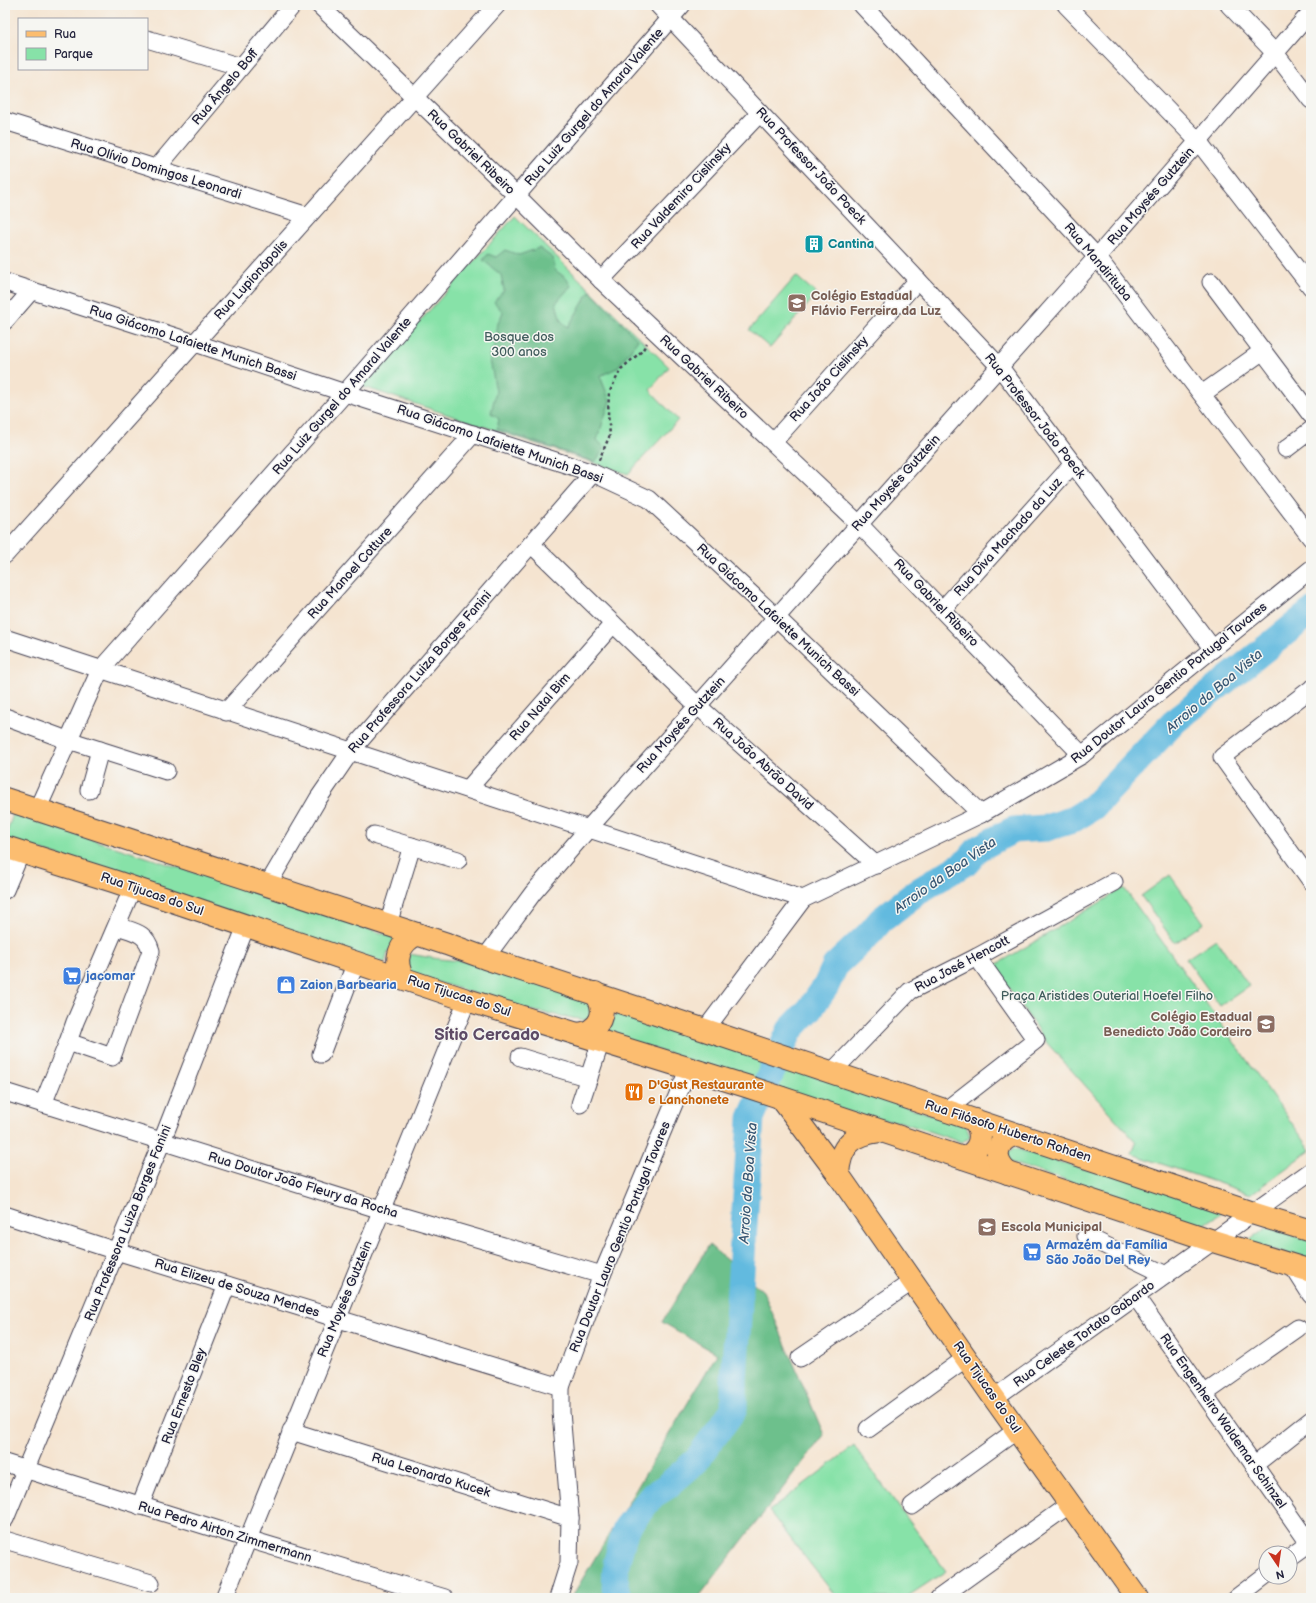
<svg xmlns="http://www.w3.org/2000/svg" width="1316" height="1603" font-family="'Balsamiq Sans',sans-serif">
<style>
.green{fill:#87e2a8;stroke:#548272}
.forest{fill:#6dc08c;stroke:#487164}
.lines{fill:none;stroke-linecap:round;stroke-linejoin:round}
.river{stroke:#62badf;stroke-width:27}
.minor-casing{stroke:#423f51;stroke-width:19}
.major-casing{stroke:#423f51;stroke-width:24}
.path{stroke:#423f51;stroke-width:2.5;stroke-dasharray:3 3;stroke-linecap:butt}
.minor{stroke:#fff;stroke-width:17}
.major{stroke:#fcbd6f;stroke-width:22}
.labels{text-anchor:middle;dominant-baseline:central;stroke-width:3;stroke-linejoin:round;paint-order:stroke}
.street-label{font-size:13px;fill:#22223b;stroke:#f6f6f2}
.culture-label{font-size:13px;font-weight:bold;fill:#0d838f;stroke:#f6f6f2;text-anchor:start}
.education-label{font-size:13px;font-weight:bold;fill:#785e54;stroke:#f6f6f2;text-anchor:start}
.park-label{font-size:13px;fill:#405c5c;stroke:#f6f6f2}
.shop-label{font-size:13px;font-weight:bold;fill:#366cbe;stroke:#f6f6f2;text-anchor:start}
.food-label{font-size:13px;font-weight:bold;fill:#c56008;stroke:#f6f6f2;text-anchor:start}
.water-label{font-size:14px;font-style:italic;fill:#385774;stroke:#f6f6f2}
.district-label{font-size:17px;font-weight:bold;fill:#5e4b66;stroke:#f6f6f2}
</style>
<rect width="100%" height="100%" fill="#f6f6f2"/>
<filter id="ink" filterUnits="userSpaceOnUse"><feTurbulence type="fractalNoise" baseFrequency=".025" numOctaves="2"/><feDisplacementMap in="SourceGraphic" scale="8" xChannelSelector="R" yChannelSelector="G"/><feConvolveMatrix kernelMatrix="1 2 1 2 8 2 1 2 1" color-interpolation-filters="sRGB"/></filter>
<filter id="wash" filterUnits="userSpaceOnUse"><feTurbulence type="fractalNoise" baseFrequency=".012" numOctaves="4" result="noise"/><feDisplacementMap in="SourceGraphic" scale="16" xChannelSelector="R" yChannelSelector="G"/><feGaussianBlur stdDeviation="0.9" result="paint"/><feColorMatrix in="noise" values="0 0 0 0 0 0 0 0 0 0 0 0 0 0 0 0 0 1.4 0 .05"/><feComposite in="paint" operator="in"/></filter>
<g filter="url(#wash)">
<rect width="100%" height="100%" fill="#f5e4d0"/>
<g class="green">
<polygon points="515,216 669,367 650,390 678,420 628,474 361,386"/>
<polygon points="796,276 817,294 770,348 749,330"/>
<polygon points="13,814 400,939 388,951 385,963 5,838"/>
<polygon points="1170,875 1204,923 1175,943 1141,896"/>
<polygon points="1124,888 1311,1150 1251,1194 1132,1154 1136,1142 1046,1042 994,966"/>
<polygon points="1216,939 1249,986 1220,1006 1186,959"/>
<polygon points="409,954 439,959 472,962 592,1001 595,1009 588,1019 584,1020 528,1010 408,973"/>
<polygon points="616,1011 966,1126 970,1136 968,1139 961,1142 901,1122 872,1119 608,1034"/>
<polygon points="1014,1148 1079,1168 1113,1174 1223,1212 1202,1226 1010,1162 1008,1154"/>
<polygon points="1268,1227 1311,1240 1311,1262 1247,1242"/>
<polygon points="854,1446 946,1571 905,1598 837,1598 769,1511"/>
</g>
<g class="forest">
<polygon points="539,248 553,258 555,270 566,278 571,286 556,303 561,321 568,327 590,291 638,340 617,368 600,376 610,401 597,440 605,448 595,462 497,429 499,419 491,413 496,391 489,355 499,337 496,328 503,312 494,302 504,290 501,275 483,260 488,254 496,257 505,250 519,255"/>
<polygon points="709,1245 763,1291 824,1435 698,1598 571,1598 717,1354 662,1322"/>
</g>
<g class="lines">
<polyline class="river" points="620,1598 615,1588 616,1564 626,1528 653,1495 666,1487 696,1461 734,1409 734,1380 751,1118 790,1030 810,1009 826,986 835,966 870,933 881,920 917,892 968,861 979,848 1013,830 1046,828 1072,820 1093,807 1175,721 1311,612"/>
</g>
</g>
<g filter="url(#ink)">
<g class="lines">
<defs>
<g id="minor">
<polyline points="319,5 517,196 601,280 859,524 1082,755"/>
<polyline points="658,5 999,366 1213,649"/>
<polyline points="862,5 1097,257 1311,538"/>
<polyline points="1066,5 1198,141 1311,287"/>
<polyline points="1229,5 1275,53 1311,100"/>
<polyline points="147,39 241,67"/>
<polyline points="5,121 308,216"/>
<polyline points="156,169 293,5"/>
<polyline points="601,280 760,113"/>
<polyline points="5,282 195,343 345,393 593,473 649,499 776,617 981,814"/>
<polyline points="1211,282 1311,415"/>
<polyline points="5,321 31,291"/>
<polyline points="1202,394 1263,351"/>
<polyline points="773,442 918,280"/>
<polyline points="1286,449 1311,430"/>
<polyline points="531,544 698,706 876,865"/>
<polyline points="5,555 497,5"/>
<polyline points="942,610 1073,464"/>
<polyline points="5,638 803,899"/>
<polyline points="1311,689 1222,757 1311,881"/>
<polyline points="226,712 473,434"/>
<polyline points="5,717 59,737 166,771"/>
<polyline points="468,789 613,624"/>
<polyline points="89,790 100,750"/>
<polyline points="37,810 100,670 345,393 682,5"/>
<polyline points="374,835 458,860"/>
<polyline points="267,886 318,799 351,751 593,473"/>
<polyline points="5,890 21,852"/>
<polyline points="388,924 412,846"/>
<path d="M117,926C134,932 146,932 151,951L112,1057L68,1042L75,1022L133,887"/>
<polyline points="485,958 533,893 588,829 1097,257 1311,12"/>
<polyline points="705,1030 803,899 981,814 1082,755 1311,569"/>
<polyline points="321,1054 356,962"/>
<polyline points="520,1057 589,1078"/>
<polyline points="831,1073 910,991 977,957 1114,882"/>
<polyline points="5,1092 381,1210 602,1275"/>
<polyline points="43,1104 68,1042"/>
<polyline points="580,1104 601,1041"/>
<polyline points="946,1110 1036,1040 977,957"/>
<polyline points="5,1215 116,1251 561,1387"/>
<polyline points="1086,1236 1166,1275"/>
<polyline points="1292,1265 1311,1295"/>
<polyline points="1136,1297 1311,1546"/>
<polyline points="800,1358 913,1281"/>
<polyline points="1204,1394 1298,1328"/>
<polyline points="994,1398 1311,1171"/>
<polyline points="868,1429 966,1358"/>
<polyline points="291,1431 570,1518"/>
<polyline points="5,1463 248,1539 445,1598"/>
<polyline points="1254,1465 1311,1420"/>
<polyline points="140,1506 227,1285"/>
<polyline points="912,1506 1017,1430"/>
<polyline points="5,1519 162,1141 246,926"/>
<polyline points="5,1540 151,1583"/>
<polyline points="1290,1557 1311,1542"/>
<polyline points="224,1598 467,1000"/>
<polyline points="558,1598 569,1563 570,1518 561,1412 561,1387 602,1275 689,1068"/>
<polyline points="939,1598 1070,1504"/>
<polyline points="1236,1598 1266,1575"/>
</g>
<g id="major">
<polyline points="5,799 447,944 485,958 705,1030 1252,1213 1311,1231"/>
<polyline points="5,847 113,881 467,1000 746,1086 1213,1241 1311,1271"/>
<path d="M403,978C393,960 399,942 418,934"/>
<path d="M578,1034C600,1031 609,1012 595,993"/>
<polyline points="781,1098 838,1174 994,1398 1137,1598"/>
<path d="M964,1158C980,1151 985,1135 974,1120"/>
<path d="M1008,1173C990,1159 997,1135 1020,1135"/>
<path d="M838,1174C840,1146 852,1134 880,1131"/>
</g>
</defs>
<use href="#minor" class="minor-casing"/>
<use href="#major" class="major-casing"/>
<polyline class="path" points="599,460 610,435 608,414 609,393 621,369 642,351 647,343"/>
<use href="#minor" class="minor"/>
<use href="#major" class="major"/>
</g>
</g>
<defs>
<symbol id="building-square" viewBox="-11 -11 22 22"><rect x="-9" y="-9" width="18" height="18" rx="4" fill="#0f9aa8" stroke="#f6f6f2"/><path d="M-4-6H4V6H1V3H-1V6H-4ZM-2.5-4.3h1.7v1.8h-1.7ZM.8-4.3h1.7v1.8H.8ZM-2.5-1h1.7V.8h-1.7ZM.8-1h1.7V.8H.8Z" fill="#fff"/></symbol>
<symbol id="school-square" viewBox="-11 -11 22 22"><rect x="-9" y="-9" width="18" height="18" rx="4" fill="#8d6e63" stroke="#f6f6f2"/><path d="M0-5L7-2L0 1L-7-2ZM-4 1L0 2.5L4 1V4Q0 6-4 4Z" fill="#fff"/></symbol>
<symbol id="supermarket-square" viewBox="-11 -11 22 22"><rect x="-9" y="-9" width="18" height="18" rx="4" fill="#3f7fe0" stroke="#f6f6f2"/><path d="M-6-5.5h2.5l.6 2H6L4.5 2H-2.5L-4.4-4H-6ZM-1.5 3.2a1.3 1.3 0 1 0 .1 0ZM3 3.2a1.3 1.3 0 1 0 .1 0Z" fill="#fff"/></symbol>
<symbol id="shop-square" viewBox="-11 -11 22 22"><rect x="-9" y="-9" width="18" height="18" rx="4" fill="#3f7fe0" stroke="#f6f6f2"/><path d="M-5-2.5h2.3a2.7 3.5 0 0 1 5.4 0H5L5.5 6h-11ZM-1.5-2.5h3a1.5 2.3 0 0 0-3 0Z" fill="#fff"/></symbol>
<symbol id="restaurant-square" viewBox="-11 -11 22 22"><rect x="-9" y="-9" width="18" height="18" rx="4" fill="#e8710a" stroke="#f6f6f2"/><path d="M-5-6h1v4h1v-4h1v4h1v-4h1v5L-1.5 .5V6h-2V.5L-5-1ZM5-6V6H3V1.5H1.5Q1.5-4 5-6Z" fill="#fff"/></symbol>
</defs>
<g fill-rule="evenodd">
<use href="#building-square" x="803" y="233" width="22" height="22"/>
<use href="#school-square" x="786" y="292" width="22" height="22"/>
<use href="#supermarket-square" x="61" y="965" width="22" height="22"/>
<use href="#shop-square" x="275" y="974" width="22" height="22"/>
<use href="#school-square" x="1255" y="1013" width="22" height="22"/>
<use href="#restaurant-square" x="623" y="1081" width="22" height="22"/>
<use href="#school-square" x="976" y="1216" width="22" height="22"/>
<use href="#supermarket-square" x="1021" y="1241" width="22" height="22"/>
</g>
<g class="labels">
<g class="street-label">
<text transform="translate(225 87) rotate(-50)">Rua Ângelo Boff</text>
<text transform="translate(594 107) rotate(-49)">Rua Luiz Gurgel do Amaral Valente</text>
<text transform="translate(471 152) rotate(44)">Rua Gabriel Ribeiro</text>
<text transform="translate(811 166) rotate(47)">Rua Professor João Poeck</text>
<text transform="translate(156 169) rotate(17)">Rua Olívio Domingos Leonardi</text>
<text transform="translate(681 196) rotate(-47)">Rua Valdemiro Cislinsky</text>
<text transform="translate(1151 196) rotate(-49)">Rua Moysés Gutztein</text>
<text transform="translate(1098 262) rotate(50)">Rua Mandirituba</text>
<text transform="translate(251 280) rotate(-48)">Rua Lupionópolis</text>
<text transform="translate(193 343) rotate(18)">Rua Giácomo Lafaiette Munich Bassi</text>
<text transform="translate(704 377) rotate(43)">Rua Gabriel Ribeiro</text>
<text transform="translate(829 379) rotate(-48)">Rua João Cislinsky</text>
<text transform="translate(342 396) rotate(-49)">Rua Luiz Gurgel do Amaral Valente</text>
<text transform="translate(1035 416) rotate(52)">Rua Professor João Poeck</text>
<text transform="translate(500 444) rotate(19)">Rua Giácomo Lafaiette Munich Bassi</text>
<text transform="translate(896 483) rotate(-48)">Rua Moysés Gutztein</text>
<text transform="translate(1008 537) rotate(-48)">Rua Diva Machado da Luz</text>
<text transform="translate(350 573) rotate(-48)">Rua Manoel Cotture</text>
<text transform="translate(936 603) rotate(46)">Rua Gabriel Ribeiro</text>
<text transform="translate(778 620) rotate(43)">Rua Giácomo Lafaiette Munich Bassi</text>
<text transform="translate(420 672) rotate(-49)">Rua Professora Luiza Borges Fanini</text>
<text transform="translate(1169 683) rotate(-39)">Rua Doutor Lauro Gentio Portugal Tavares</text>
<text transform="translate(540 707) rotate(-49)">Rua Natal Bim</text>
<text transform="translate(681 725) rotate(-48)">Rua Moysés Gutztein</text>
<text transform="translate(763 764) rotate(42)">Rua João Abrão David</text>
<text transform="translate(152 894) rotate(19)">Rua Tijucas do Sul</text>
<text transform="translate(962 964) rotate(-28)">Rua José Hencott</text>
<text transform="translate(459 996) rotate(18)">Rua Tijucas do Sul</text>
<text transform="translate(1008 1131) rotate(18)">Rua Filósofo Huberto Rohden</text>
<text transform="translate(303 1185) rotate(17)">Rua Doutor João Fleury da Rocha</text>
<text transform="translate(128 1223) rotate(-68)">Rua Professora Luiza Borges Fanini</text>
<text transform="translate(620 1237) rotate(-68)">Rua Doutor Lauro Gentio Portugal Tavares</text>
<text transform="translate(237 1288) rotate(17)">Rua Elizeu de Souza Mendes</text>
<text transform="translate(345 1299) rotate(-68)">Rua Moysés Gutztein</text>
<text transform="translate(1084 1334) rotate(-36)">Rua Celeste Tortato Gabardo</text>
<text transform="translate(987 1387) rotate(55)">Rua Tijucas do Sul</text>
<text transform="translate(184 1396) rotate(-69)">Rua Ernesto Bley</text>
<text transform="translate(1223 1421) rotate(55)">Rua Engenheiro Waldemar Schinzel</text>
<text transform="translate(431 1475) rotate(17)">Rua Leonardo Kucek</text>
<text transform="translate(225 1532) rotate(17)">Rua Pedro Airton Zimmermann</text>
</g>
<g class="culture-label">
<text x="828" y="244">Cantina</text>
</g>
<g class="education-label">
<text x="811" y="296">Colégio Estadual<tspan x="811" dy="15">Flávio Ferreira da Luz</tspan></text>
<text x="1252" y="1017" text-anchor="end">Colégio Estadual<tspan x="1252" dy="15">Benedicto João Cordeiro</tspan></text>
<text x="1001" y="1227">Escola Municipal</text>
</g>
<g class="park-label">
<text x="519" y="337">Bosque dos<tspan x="519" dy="15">300 anos</tspan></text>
<text x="1107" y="996">Praça Aristides Outerial Hoefel Filho</text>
</g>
<g class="shop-label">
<text x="86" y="976">jacomar</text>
<text x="300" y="985">Zaion Barbearia</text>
<text x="1046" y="1245">Armazém da Família<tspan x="1046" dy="15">São João Del Rey</tspan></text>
</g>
<g class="food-label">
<text x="648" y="1085">D'Gust Restaurante<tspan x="648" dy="15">e Lanchonete</tspan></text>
</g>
<g class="water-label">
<text transform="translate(1214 691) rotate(-40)">Arroio da Boa Vista</text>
<text transform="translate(945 875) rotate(-35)">Arroio da Boa Vista</text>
<text transform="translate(748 1183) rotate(-86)">Arroio da Boa Vista</text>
</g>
<g class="district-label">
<text x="487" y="1035">Sítio Cercado</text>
</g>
</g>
<rect width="1316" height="1603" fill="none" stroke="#f6f6f2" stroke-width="20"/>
<rect x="18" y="18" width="130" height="52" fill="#f6f6f2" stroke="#a1a1a9"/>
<rect x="26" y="31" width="20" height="6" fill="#fcbd6f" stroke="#a1a1a9"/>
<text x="54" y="38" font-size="12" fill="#22223b">Rua</text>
<rect x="26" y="48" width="20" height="12" fill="#87e2a8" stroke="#a1a1a9"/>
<text x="54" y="58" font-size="12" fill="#22223b">Parque</text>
<g transform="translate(1278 1565) rotate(167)"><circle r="19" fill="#f6f6f2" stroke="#a1a1a9"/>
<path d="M0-3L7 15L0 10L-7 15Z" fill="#c8321e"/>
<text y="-6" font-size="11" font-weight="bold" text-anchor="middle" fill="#22223b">N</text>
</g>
</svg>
